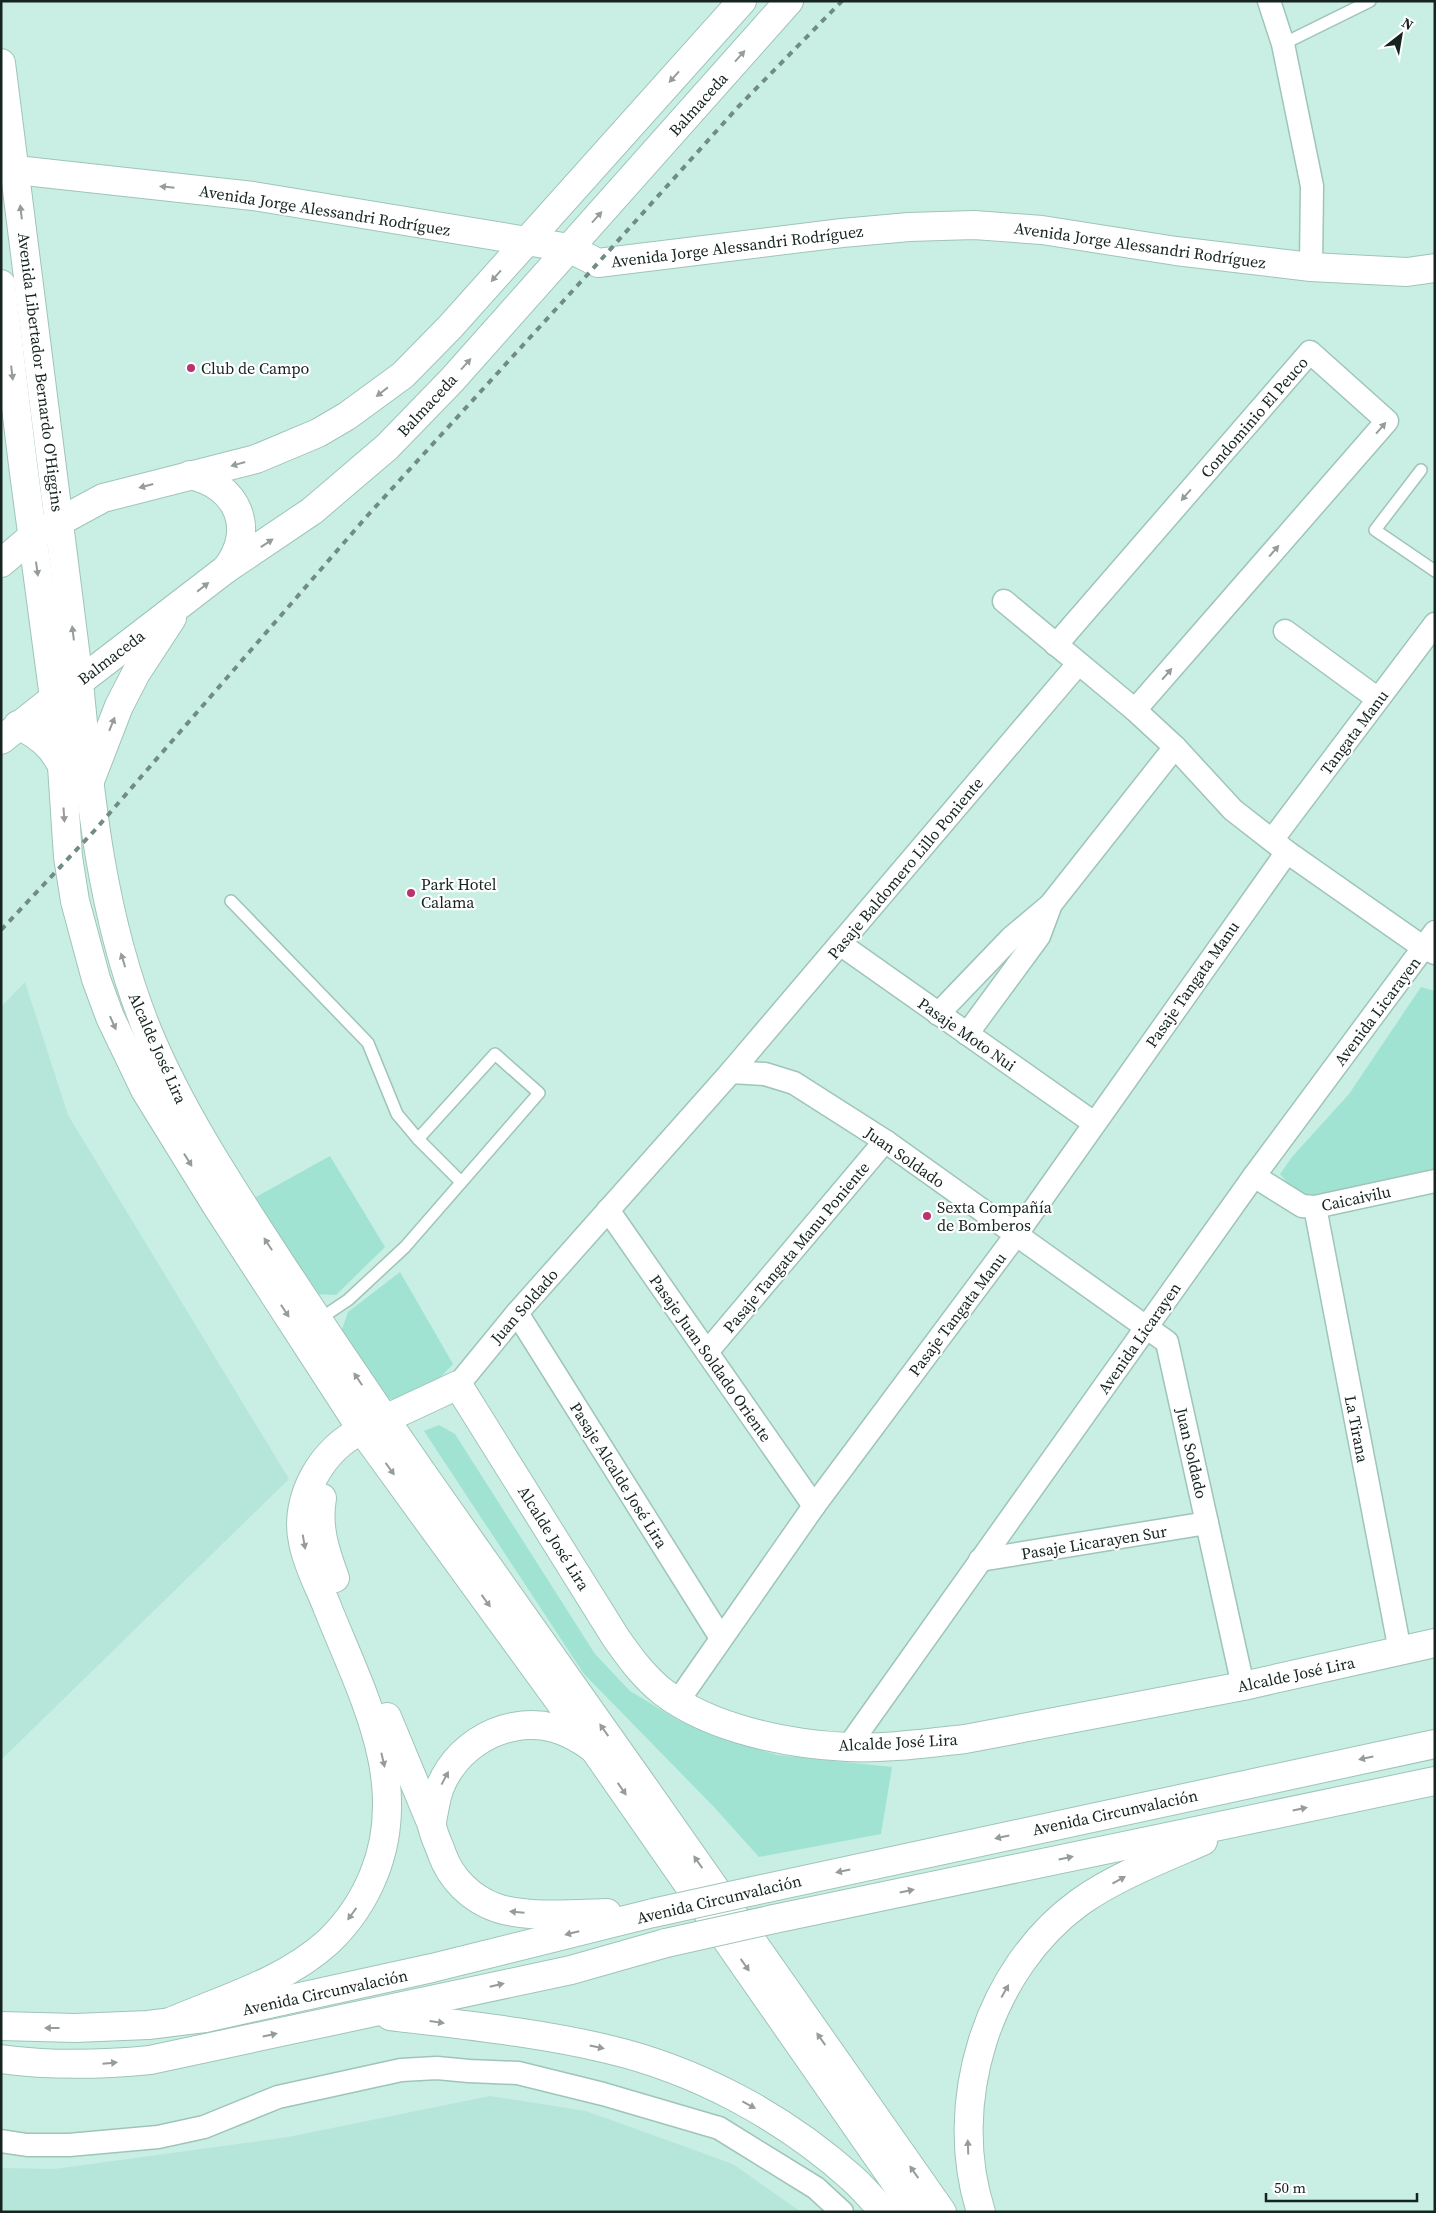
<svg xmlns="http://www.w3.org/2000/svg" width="1436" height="2213" font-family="'Source Serif 4',serif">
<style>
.built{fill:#b6e5d9}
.green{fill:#a0e3d2}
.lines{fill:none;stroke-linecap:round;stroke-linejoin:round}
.lane-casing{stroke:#9fc4ba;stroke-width:14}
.street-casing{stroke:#9fc4ba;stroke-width:25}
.secondary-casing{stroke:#9fc4ba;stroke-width:30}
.primary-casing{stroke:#9fc4ba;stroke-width:30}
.highway-casing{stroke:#9fc4ba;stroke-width:30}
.lane{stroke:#fff;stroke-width:11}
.street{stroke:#fff;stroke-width:22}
.secondary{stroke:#fff;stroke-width:28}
.primary{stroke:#fff;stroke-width:28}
.highway{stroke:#fff;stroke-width:28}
.rail{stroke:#718c84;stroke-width:4;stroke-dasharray:6 6;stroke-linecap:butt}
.highway-bridge-casing{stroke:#9fc4ba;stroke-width:30;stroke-linecap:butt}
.highway-bridge{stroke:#fff;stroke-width:28}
.oneway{fill:#969c9b}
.poi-dot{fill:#ba3270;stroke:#fff;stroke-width:2}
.labels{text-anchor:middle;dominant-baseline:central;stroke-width:4.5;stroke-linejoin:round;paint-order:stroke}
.street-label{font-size:16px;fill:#162420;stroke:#fff}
.poi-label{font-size:16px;fill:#162420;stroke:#fff;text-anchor:start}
</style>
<rect width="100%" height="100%" fill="#c9efe5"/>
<g class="built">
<polygon points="25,982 68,1115 289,1479 1,1760 1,1007"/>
<polygon points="490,2096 586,2111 733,2164 801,2212 1,2212 1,2168 54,2169 288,2137"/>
</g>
<g class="green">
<polygon points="1421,987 1435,991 1435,1170 1312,1200 1291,1187 1280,1174 1292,1157 1349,1094"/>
<polygon points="330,1156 385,1247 336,1295 312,1294 256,1197"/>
<polygon points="400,1272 453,1364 438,1380 409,1398 380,1400 340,1335 348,1312"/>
<polygon points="439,1425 455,1434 595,1654 630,1691 678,1720 712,1735 777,1755 892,1767 881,1834 759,1857 713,1806 584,1674 424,1431"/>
</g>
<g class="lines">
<defs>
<g id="lane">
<polyline points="1283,44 1370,1"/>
<polyline points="1421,470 1375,530 1435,571"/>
<polyline points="231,901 368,1043 397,1114 418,1139 461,1182"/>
<polyline points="318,1320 348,1300 405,1247 539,1093 495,1054 418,1139"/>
</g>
<g id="street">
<polyline points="1269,1 1283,44 1312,186 1311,267"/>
<polyline points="1004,601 1135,710 1175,747 1233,810 1287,852 1424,948 1435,953"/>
<polyline points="1285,631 1378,699"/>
<polyline points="1056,645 1310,352 1387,421 1135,710"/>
<polyline points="1272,840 1435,624"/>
<polyline points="840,944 1094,1123"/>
<polyline points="938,1014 1011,938 1049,906"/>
<polyline points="967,1034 1039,936 1051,904 1175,747"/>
<polyline points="731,1072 1078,664"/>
<polyline points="1254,1176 1302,1206 1315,1207 1435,1181"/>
<polyline points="1315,1207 1400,1651"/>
<polyline points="608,1210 814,1506"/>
<polyline points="517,1313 721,1638"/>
<polyline points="707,1352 885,1141"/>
<polyline points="458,1385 517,1313 731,1072 765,1074 794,1083 885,1141 1167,1342 1243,1686"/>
<polyline points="980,1560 1207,1523"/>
<polyline points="678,1701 814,1506 1016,1235 1287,852"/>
<polyline points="848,1747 1254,1176 1435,932"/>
<polyline points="1,2141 27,2145 69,2145 158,2137 204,2127 278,2097 401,2070 437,2068 469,2071 518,2073 603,2094 719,2128 816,2188 842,2212"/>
</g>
<g id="secondary">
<polyline points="16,170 253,196 569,248 598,263 842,233 909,227 974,225 1042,230 1176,251 1311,267 1407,272 1435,268"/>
<path d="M79,682C90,800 102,920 148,1032C182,1114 233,1190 281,1264C342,1357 404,1448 468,1538C627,1762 784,1987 942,2212"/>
<polyline points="54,698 62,766 68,857 75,901 96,979 110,1017 145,1090 216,1205 362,1430 594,1749 916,2212"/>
<path d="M368,1427L458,1385L616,1638C630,1658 644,1677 663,1692C711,1729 788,1744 847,1747C886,1749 927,1743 965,1739L1243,1686L1435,1643"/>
</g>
<g id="primary">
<polyline points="1,63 79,682"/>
<polyline points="1,284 23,465 54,698"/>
<path d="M190,475C238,485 257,530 226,569"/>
<polyline points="1,563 33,536 103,498 256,459 318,433 347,416 403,375 451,326 742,1"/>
<path d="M18,725C39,735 52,746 62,766"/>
<polyline points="1,740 54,698 79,682 226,569 312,511 387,447 452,380 789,1"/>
<polyline points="88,786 119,706 136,673 172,618"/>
</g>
<g id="highway">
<path d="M322,1498C317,1527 325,1551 335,1578"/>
<polyline points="387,1717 432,1825"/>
<path d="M594,1749C582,1740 569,1732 554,1728C501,1714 443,1752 435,1806C434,1812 432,1819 432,1825C433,1834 439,1845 442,1854C451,1879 471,1899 497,1908C527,1918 575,1914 607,1913"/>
<polyline points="753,1891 1435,1744"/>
<polyline points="774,1919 1435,1781"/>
<path d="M390,2016C462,2025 536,2032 607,2049C697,2070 784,2117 853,2179C864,2189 874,2201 884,2212"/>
<path d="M170,2022C223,1999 284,1982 328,1942C348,1923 364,1899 374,1874C411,1782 362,1694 328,1609C320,1588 307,1565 303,1542C293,1498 323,1448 362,1430"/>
<polyline points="1,2026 75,2028 148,2025 205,2018 432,1968 653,1913"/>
<path d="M1,2059C51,2066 99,2065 150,2060L571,1970L666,1943"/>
<path d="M981,2212C946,2104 987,1969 1080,1902C1115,1877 1164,1858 1203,1841"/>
</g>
</defs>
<use href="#lane" class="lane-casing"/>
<use href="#street" class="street-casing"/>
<use href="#secondary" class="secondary-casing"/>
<use href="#primary" class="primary-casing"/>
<use href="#highway" class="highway-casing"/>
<use href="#lane" class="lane"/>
<use href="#street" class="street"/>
<use href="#secondary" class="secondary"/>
<use href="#primary" class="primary"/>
<use href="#highway" class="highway"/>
<polyline class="rail" points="1,930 95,830 368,515 598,263 738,107 842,1"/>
<defs>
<g id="highway-bridge">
<polyline points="653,1913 753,1891"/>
<polyline points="666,1943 774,1919"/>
</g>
</defs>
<use href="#highway-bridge" class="highway-bridge-casing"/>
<use href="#highway-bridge" class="highway-bridge"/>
</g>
<defs><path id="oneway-solid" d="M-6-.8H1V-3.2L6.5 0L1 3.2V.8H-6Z" transform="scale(1.25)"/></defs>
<g class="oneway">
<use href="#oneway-solid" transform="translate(740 56) rotate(-48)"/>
<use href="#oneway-solid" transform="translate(674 77) rotate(132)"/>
<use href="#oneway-solid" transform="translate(167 187) rotate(-174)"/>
<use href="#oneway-solid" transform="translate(21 212) rotate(-97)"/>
<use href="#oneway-solid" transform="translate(597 217) rotate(-48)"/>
<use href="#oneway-solid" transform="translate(496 276) rotate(131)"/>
<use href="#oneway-solid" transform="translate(466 364) rotate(-48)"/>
<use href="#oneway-solid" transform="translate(12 373) rotate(83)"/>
<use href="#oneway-solid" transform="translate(382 392) rotate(142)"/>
<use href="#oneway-solid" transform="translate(1381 428) rotate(-49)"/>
<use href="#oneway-solid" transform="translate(238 464) rotate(164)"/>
<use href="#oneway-solid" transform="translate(146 486) rotate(165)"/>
<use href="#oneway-solid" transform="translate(1186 495) rotate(131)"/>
<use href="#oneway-solid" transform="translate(267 543) rotate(-34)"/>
<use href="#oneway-solid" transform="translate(1274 551) rotate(-49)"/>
<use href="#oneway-solid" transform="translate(37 569) rotate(82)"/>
<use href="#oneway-solid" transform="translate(203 587) rotate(-38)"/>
<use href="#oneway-solid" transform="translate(73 633) rotate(-97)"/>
<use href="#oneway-solid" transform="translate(1167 674) rotate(-49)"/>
<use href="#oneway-solid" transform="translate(112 724) rotate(-68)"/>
<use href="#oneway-solid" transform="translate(64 815) rotate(86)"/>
<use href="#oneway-solid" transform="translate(123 960) rotate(-107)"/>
<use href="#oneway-solid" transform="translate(113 1023) rotate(66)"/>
<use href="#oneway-solid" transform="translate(188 1160) rotate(58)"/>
<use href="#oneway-solid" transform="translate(268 1244) rotate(-123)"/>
<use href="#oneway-solid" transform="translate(285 1311) rotate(57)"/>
<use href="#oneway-solid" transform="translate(358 1379) rotate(-124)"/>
<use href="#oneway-solid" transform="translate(390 1469) rotate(54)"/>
<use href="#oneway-solid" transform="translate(304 1542) rotate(80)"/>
<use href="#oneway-solid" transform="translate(486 1601) rotate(54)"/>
<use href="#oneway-solid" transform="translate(604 1730) rotate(-125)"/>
<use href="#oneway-solid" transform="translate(1366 1758) rotate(168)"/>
<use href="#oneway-solid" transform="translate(383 1760) rotate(77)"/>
<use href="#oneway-solid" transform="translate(445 1778) rotate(-62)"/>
<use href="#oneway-solid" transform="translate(622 1789) rotate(55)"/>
<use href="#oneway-solid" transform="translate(1300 1809) rotate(-12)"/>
<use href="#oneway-solid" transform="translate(1002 1837) rotate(168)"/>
<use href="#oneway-solid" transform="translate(1066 1858) rotate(-12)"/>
<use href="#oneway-solid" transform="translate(698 1862) rotate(-125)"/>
<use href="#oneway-solid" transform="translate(843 1871) rotate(168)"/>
<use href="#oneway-solid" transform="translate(1119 1880) rotate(-29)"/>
<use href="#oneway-solid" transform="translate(907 1891) rotate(-12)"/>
<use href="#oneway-solid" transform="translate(517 1912) rotate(-175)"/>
<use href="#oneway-solid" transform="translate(352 1914) rotate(126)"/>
<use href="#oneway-solid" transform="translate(572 1933) rotate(166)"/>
<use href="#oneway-solid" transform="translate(745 1965) rotate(55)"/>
<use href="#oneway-solid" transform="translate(497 1985) rotate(-13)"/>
<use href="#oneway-solid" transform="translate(1005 1991) rotate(-61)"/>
<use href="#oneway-solid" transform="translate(437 2022) rotate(8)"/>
<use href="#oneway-solid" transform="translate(52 2028) rotate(180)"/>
<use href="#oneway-solid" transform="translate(270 2035) rotate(-12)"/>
<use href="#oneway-solid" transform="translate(821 2039) rotate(-125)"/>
<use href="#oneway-solid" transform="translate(597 2047) rotate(12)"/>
<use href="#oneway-solid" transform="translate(110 2063) rotate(-5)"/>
<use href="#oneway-solid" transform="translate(749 2105) rotate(28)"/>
<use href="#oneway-solid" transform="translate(968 2147) rotate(-92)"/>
<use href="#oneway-solid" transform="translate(914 2172) rotate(-125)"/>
</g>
<g class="poi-dot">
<circle cx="191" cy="368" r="5"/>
<circle cx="411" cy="893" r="5"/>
<circle cx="927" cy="1216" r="5"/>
</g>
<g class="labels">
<g class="street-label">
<text transform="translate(698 104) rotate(-48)">Balmaceda</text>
<text transform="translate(325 210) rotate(9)">Avenida Jorge Alessandri Rodríguez</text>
<text transform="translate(1140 245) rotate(8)">Avenida Jorge Alessandri Rodríguez</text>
<text transform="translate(737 246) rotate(-7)">Avenida Jorge Alessandri Rodríguez</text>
<text transform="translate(41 372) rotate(83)">Avenida Libertador Bernardo O'Higgins</text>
<text transform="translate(427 405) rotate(-47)">Balmaceda</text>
<text transform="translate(1254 417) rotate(-49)">Condominio El Peuco</text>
<text transform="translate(111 657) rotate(-37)">Balmaceda</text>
<text transform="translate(1354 732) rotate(-53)">Tangata Manu</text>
<text transform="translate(905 868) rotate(-50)">Pasaje Baldomero Lillo Poniente</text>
<text transform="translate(1192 984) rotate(-55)">Pasaje Tangata Manu</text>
<text transform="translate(1377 1011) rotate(-53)">Avenida Licarayen</text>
<text transform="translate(967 1034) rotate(35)">Pasaje Moto Nui</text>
<text transform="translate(158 1048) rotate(66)">Alcalde José Lira</text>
<text transform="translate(905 1157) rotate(35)">Juan Soldado</text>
<text transform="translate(1356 1198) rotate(-12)">Caicaivilu</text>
<text transform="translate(796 1247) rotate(-50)">Pasaje Tangata Manu Poniente</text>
<text transform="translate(524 1306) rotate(-49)">Juan Soldado</text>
<text transform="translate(957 1314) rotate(-53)">Pasaje Tangata Manu</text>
<text transform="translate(1139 1338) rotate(-55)">Avenida Licarayen</text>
<text transform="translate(711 1358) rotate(55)">Pasaje Juan Soldado Oriente</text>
<text transform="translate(1357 1429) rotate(79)">La Tirana</text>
<text transform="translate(1192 1453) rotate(77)">Juan Soldado</text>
<text transform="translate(619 1475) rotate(58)">Pasaje Alcalde José Lira</text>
<text transform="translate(554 1538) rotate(58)">Alcalde José Lira</text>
<text transform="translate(1094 1542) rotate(-9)">Pasaje Licarayen Sur</text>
<text transform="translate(1296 1674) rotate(-12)">Alcalde José Lira</text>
<text transform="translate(898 1742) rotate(-3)">Alcalde José Lira</text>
<text transform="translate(1115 1812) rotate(-12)">Avenida Circunvalación</text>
<text transform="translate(719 1899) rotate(-13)">Avenida Circunvalación</text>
<text transform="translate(325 1992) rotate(-12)">Avenida Circunvalación</text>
</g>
<g class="poi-label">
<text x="201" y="368">Club de Campo</text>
<text x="421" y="884">Park Hotel<tspan x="421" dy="18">Calama</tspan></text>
<text x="937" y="1207">Sexta Compañía<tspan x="937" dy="18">de Bomberos</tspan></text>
</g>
</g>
<rect width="1436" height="2213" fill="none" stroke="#162420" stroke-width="5"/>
<g transform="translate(1401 35) rotate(31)" stroke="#ffffff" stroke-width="4" paint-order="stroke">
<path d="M0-4L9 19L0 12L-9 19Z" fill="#162420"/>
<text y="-8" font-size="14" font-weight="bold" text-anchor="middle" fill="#162420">N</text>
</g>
<path d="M1266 2193v8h151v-8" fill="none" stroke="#162420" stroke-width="2.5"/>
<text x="1274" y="2193" font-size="15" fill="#162420" stroke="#ffffff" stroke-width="4" paint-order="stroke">50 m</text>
</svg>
